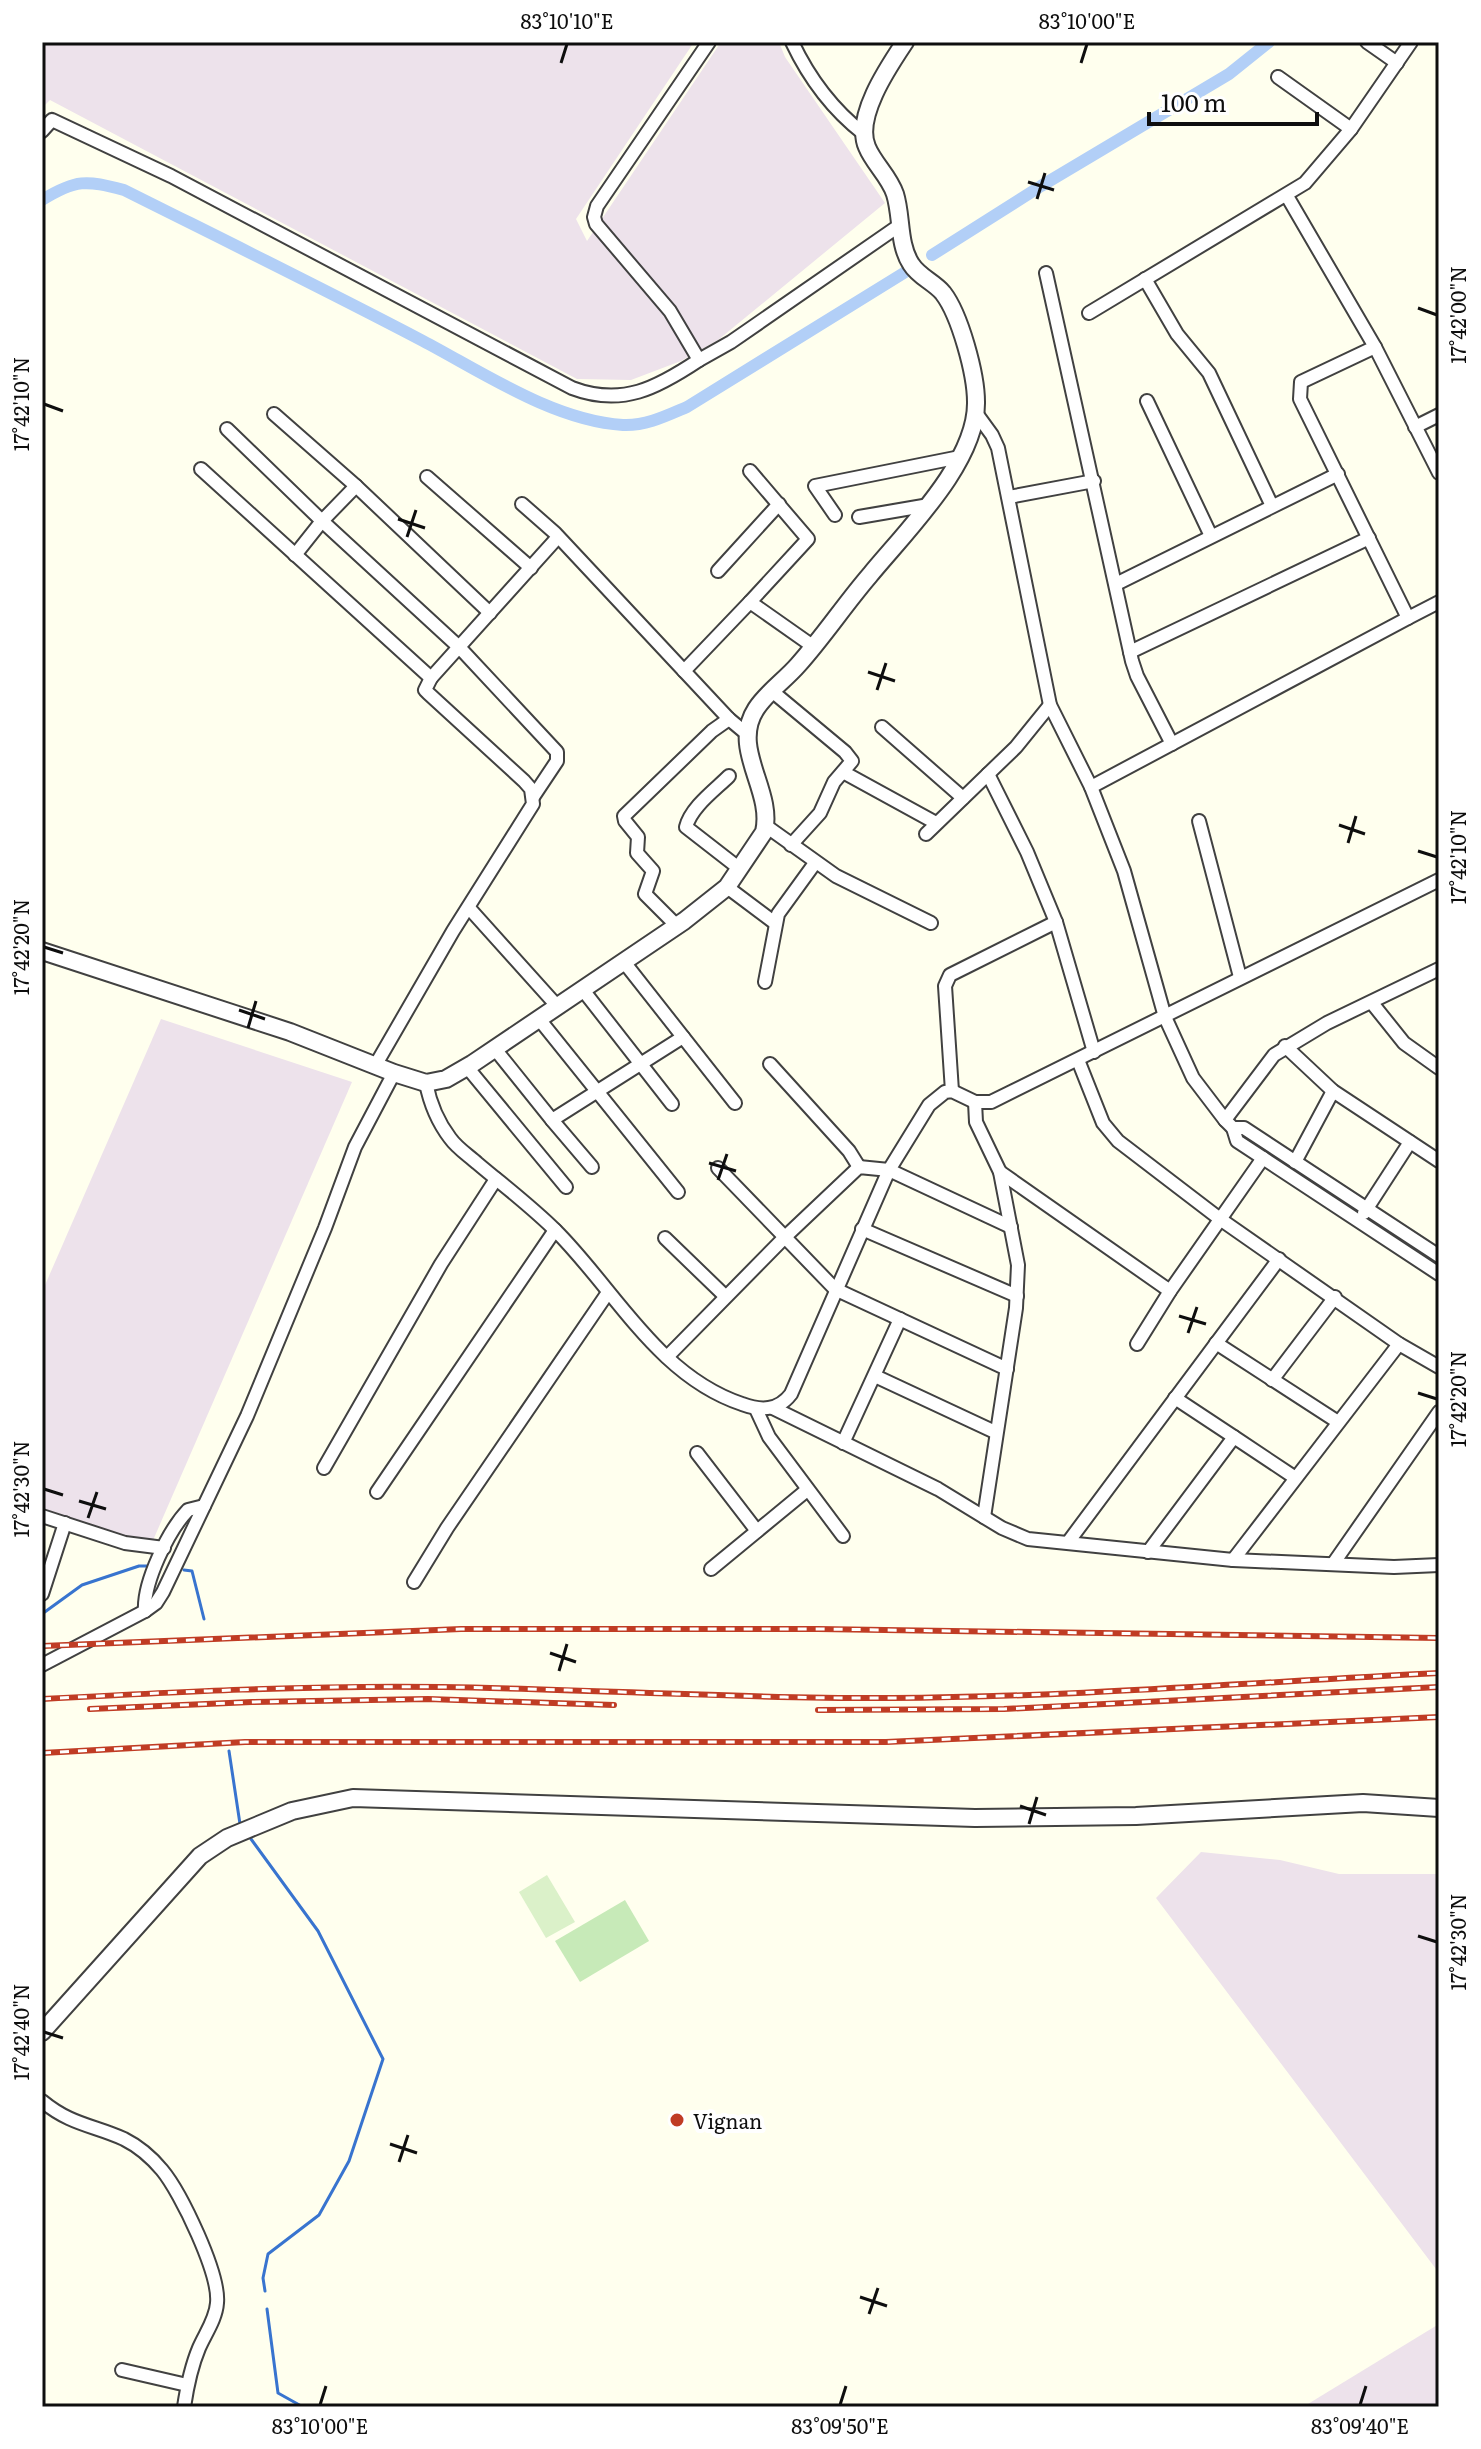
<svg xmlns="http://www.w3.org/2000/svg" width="1481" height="2449" font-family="Literata,serif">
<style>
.industrial{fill:#ede2eb}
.green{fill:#c7eab8}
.pitch{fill:#dbf1c9}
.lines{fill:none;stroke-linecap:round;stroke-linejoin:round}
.stream{stroke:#3874cf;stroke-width:3}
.canal{stroke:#b2cff7;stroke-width:12}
.minor-casing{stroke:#414141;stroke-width:16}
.tertiary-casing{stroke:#414141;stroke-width:20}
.minor{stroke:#fff;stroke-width:12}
.tertiary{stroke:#fff;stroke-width:16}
.rail-casing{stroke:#c03c24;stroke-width:6}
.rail{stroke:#fff;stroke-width:3;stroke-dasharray:9;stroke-linecap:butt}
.ticks{fill:none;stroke:#0e0e0e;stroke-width:3}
.poi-dot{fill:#c03c24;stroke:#fff;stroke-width:3}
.labels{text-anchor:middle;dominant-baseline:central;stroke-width:8;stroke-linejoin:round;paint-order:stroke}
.poi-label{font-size:20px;fill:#0e0e0e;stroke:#fff;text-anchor:start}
.neatline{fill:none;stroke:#0e0e0e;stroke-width:3}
.ticks-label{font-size:20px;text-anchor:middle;fill:#0e0e0e}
</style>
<rect width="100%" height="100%" fill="#ffe"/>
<g class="industrial">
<polygon points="42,42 694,42 576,219 587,241 721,42 779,42 785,57 885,203 718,340 681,361 631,380 577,379 50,100 42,108"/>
<polygon points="161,1019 352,1082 151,1545 42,1508 42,1292"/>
<polygon points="1201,1852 1280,1860 1339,1874 1439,1874 1439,2273 1156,1898"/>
<polygon points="1439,2324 1439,2407 1303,2407"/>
</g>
<polygon class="green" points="625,1900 649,1941 580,1982 555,1941"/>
<polygon class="pitch" points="547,1875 575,1922 546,1938 519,1892"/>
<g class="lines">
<g class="stream">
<polyline points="184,1570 192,1571 204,1619"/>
<polyline points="42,1614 82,1585 139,1566 147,1566"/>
<polyline points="229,1751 240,1824"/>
<polyline points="251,1839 318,1931 383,2059 349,2161 319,2215 268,2254 263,2278 265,2291"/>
<polyline points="267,2309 278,2393 303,2407"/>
</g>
<g class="canal">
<path d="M42,200C76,179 86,180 124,190C224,240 324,289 423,341C482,372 554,421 623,425C646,426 666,416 687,407L907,271"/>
<polyline points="932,255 1041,186 1229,74 1269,42"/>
</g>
<defs>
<g id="minor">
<path d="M792,42C809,78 833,110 864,134"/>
<polyline points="1367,42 1397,63"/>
<polyline points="1278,77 1351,129"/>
<path d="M42,131L52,120L171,176L572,388C622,407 657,388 699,360L670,311L596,224L594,217L597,206L709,42"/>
<polyline points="1046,273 1132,661 1137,676 1172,744"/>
<polyline points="1145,279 1177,334 1209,373 1272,506"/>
<polyline points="1089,313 1305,183 1351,129 1411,42"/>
<polyline points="1375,347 1439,473"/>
<polyline points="699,360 731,342 900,225"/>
<polyline points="1147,401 1211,536"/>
<polyline points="976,413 992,435 998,448 1050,705 1091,787 1124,871 1165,1017 1193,1078 1225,1120 1233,1128 1244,1128 1439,1256"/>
<polyline points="274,414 356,486 490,613"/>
<polyline points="1415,427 1439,415"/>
<polyline points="227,429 322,521 459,647 557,752 557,761 533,797"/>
<polyline points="201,469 431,678 558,537"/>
<polyline points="750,471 808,539 750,602 814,647"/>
<polyline points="427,477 531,568"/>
<polyline points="1009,497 1094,481"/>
<polyline points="522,504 555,533 729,719 747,734"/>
<polyline points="835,515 815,486 960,457"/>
<polyline points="859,517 929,505"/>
<polyline points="295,555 322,521 356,486"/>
<polyline points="718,571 779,504"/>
<polyline points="1116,584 1338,474"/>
<polyline points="1408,618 1439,602"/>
<polyline points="1130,652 1369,538"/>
<polyline points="684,671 750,602"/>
<polyline points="773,692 845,752 852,761 834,782 820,813 791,845"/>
<polyline points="882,727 963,798"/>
<polyline points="843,772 936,823"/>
<polyline points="988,774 1027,852 1056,922 1094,1052"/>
<path d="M729,776C715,790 691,807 686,827L740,869"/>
<polyline points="1091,787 1408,618 1300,399 1301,382 1375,347 1287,196"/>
<polyline points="1199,821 1240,977"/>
<polyline points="766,826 836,876 931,923"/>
<polyline points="926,834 1016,747 1050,705"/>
<polyline points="727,887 775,923"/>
<polyline points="469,908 558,1007"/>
<polyline points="677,926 645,894 653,871 637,853 638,837 625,821 624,816 712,731 729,719"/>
<polyline points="624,962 735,1103"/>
<polyline points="765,982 778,914 815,863"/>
<polyline points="583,990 672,1104"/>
<polyline points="1372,1003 1404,1043 1439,1068"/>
<polyline points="539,1019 678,1192"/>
<polyline points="1285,1046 1333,1091 1439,1161"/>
<polyline points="495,1049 552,1120 683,1037"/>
<polyline points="1078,1060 1103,1123 1118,1141 1220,1219 1399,1344 1439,1367"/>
<polyline points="770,1064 849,1151 859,1167"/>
<polyline points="375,1066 453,931 533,804 531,789 524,781 428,693 425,690 431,678"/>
<polyline points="467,1067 566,1187"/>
<path d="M426,1083C430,1103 437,1121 450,1138C457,1148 468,1155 477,1163C503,1185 532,1207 556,1231C615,1290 658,1376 742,1404C761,1411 778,1411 791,1394L889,1170L929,1105L945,1092L952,1091L975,1102H991L1439,880"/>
<polyline points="952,1091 945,986 950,975 1056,922"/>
<polyline points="975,1102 976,1122 1000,1172 1018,1265 1016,1308 984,1517"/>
<polyline points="552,1120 592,1167"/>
<polyline points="1225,1120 1274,1055 1327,1023 1439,969"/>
<polyline points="1233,1128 1237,1141 1439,1274"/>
<polyline points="1295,1162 1333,1091"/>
<polyline points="718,1168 835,1289 1007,1369"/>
<polyline points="1000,1172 1170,1291 1263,1158"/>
<polyline points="1364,1213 1410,1142"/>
<polyline points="862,1229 1017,1296"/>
<polyline points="665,1238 725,1296"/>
<polyline points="1216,1343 1338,1422"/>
<polyline points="1137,1344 1170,1291"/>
<polyline points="667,1357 785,1237 859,1167 889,1170 1011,1227"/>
<polyline points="875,1376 995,1432"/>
<polyline points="1272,1380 1335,1297"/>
<polyline points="1175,1398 1234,1437"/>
<polyline points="773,1408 938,1489 1002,1528 1028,1539 1233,1560 1394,1567 1439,1565"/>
<polyline points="756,1409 769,1437 843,1536"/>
<polyline points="843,1443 900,1319"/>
<polyline points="697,1453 757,1531"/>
<polyline points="324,1468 441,1264 496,1179"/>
<polyline points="377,1492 555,1230"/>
<polyline points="42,1516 125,1543 164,1548"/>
<polyline points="1069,1541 1279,1259"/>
<polyline points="1148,1552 1234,1437 1294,1477"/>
<polyline points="1233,1560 1399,1344"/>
<polyline points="1333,1564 1439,1412"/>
<polyline points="711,1569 807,1490"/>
<polyline points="414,1582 447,1528 607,1294"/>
<polyline points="42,1594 65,1523"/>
<path d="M145,1611C143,1583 168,1531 188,1510L204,1506"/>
<polyline points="42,1665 145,1611 156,1603 163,1592 247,1416 325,1228 355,1147 394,1073"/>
<path d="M42,2101C71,2125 93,2125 124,2139C138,2146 152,2158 162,2170C181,2193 220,2274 217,2303C216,2319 205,2334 199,2348C191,2367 187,2387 184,2407"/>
<polyline points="122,2370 187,2385"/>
</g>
<g id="tertiary">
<path d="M42,951L290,1032L394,1073L426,1083L446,1079L472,1064L684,921L727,887L764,832C774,790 730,749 756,709C766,693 785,680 798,665C824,636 845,604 870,575C906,531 977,462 976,402C976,374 960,315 943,293C934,282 919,277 911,264C898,244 902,216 895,194C889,176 874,164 867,147C854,117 889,66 905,42"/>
<polyline points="42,2032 200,1856 227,1838 292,1811 353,1798 975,1818 1136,1816 1363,1803 1439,1808"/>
</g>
</defs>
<use href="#minor" class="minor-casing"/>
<use href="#tertiary" class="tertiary-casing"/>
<use href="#minor" class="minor"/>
<use href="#tertiary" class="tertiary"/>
<defs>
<g id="rail">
<polyline points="42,1646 461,1629 818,1629 1439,1638"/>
<path d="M42,1699C175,1692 309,1685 442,1687C592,1689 742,1699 892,1698C1074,1697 1257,1682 1439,1673"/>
<polyline points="90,1709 252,1702 428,1699 614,1705"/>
<polyline points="818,1710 1004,1709 1439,1687"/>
<polyline points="42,1753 245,1742 886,1742 1439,1717"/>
</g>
</defs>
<use href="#rail" class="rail-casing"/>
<use href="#rail" class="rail"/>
</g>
<path class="ticks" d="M561,63L567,44M1081,63L1087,44M1028,182L1054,190M1037,199L1045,173M1418,308L1437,315M44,404L63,411M398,519L425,528M407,537L416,510M868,672L895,681M877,690L886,663M1339,825L1365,834M1348,843L1356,816M1418,851L1437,857M44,947L63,953M239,1010L265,1019M248,1028L256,1001M709,1163L736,1171M718,1180L727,1154M1179,1316L1206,1324M1188,1333L1197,1307M1418,1393L1437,1399M44,1489L63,1495M79,1501L106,1509M88,1518L97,1492M550,1653L576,1662M559,1671L567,1644M1020,1806L1046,1815M1029,1824L1037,1797M1418,1936L1437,1942M44,2032L63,2038M390,2144L417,2153M399,2162L408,2135M860,2297L887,2306M869,2314L878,2288M320,2405L326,2386M840,2405L846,2386M1360,2405L1366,2386"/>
<circle class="poi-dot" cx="677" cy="2120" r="8"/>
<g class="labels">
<g class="poi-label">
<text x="693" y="2120">Vignan</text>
</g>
</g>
<rect width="1481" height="2449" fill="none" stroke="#ffffff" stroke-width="88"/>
<path d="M1149 112v12h168v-12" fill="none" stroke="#0e0e0e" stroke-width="4"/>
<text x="1161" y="112" font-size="24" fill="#0e0e0e" stroke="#ffffff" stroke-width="6" paint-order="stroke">100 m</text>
<rect x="44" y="44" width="1393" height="2361" class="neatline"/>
<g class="ticks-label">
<text x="567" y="29">83°10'10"E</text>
<text x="1087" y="29">83°10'00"E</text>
<text transform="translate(1459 315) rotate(-90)" y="7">17°42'00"N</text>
<text transform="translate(22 404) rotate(-90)" y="7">17°42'10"N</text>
<text transform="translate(1459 857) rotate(-90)" y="7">17°42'10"N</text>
<text transform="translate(22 947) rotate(-90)" y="7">17°42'20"N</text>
<text transform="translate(1459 1399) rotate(-90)" y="7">17°42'20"N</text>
<text transform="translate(22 1489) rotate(-90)" y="7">17°42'30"N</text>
<text transform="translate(1459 1942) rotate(-90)" y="7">17°42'30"N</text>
<text transform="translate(22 2032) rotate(-90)" y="7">17°42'40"N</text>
<text x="320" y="2434">83°10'00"E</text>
<text x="840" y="2434">83°09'50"E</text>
<text x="1360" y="2434">83°09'40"E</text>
</g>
</svg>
